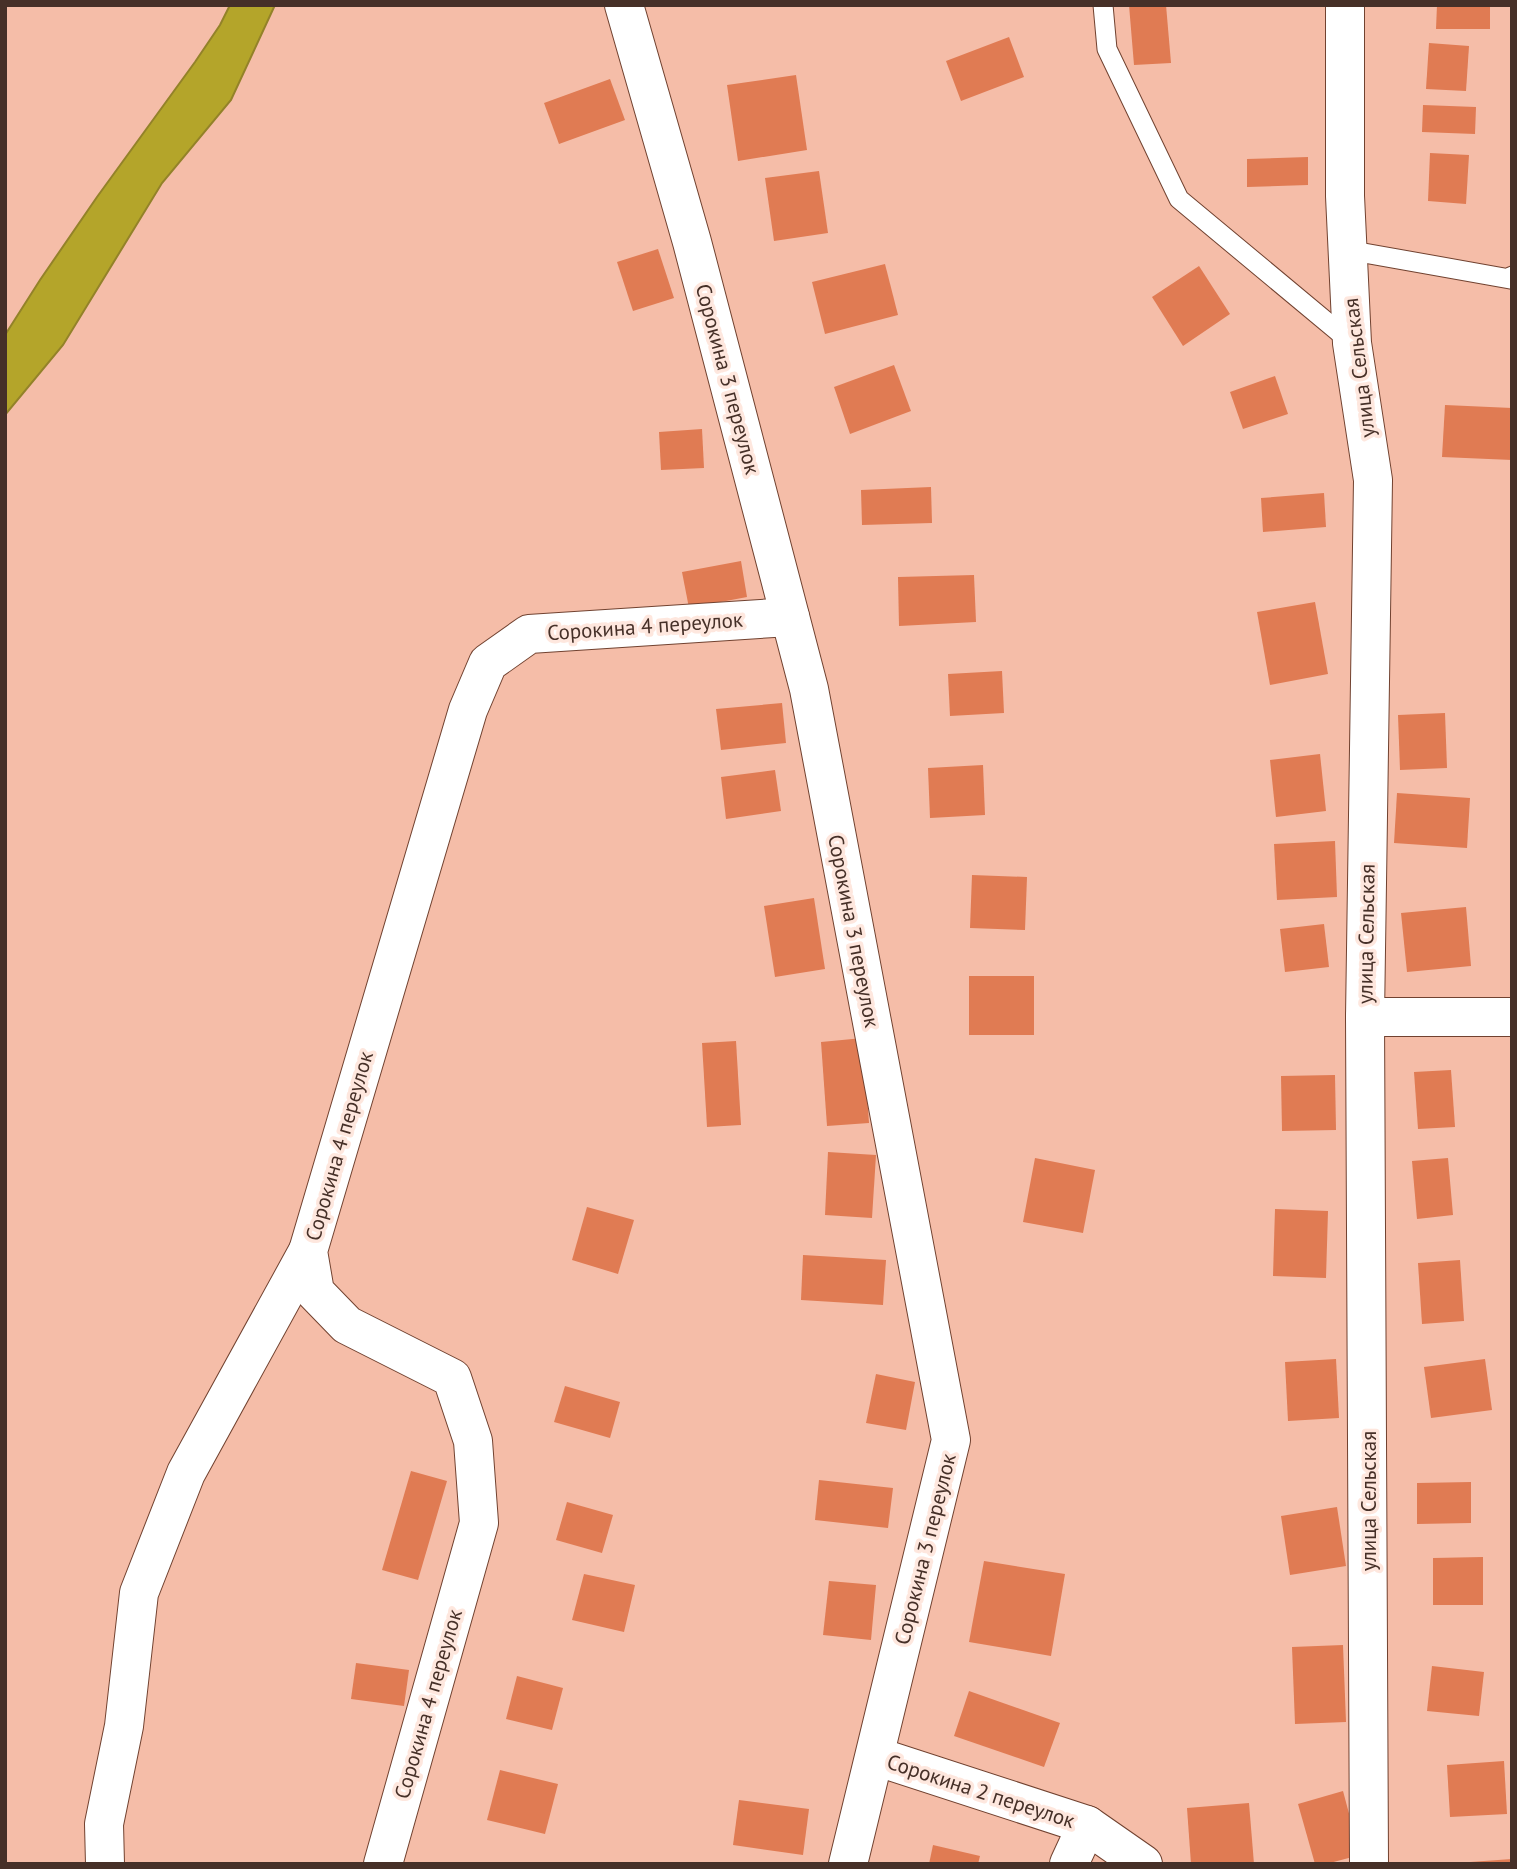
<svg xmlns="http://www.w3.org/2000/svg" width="1517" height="1869" font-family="'PT Sans',sans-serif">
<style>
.water{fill:#b4a52a;stroke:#938229;stroke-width:2}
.building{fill:#e07b53}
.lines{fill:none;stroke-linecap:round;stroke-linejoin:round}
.service-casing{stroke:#714230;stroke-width:21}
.minor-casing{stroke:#714230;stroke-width:40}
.service{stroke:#fff;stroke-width:19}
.minor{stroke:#fff;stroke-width:38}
.labels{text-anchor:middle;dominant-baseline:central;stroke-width:7;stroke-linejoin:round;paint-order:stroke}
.street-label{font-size:21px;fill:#463028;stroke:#fee7de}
</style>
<rect width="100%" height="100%" fill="#f5bda8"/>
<polygon class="water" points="230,5 275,5 231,100 162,183 63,345 5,415 5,335 40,280 97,197 195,62 220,25"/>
<g class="building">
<polygon points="1129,5 1166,5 1171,63 1134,65"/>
<polygon points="1437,5 1490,5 1490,29 1436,29"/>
<polygon points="1009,37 1024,77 961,101 946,61"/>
<polygon points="1429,43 1469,46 1466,91 1426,89"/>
<polygon points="796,75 807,150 738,161 727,85"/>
<polygon points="610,79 625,120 559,144 544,103"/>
<polygon points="1423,105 1476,107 1475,134 1422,132"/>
<polygon points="1430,153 1469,155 1466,204 1428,201"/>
<polygon points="1308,157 1308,185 1247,187 1247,159"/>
<polygon points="819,171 828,233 774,241 765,178"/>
<polygon points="658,249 674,298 633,311 617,262"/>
<polygon points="885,264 898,315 825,334 812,282"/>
<polygon points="1199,266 1230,314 1183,346 1152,297"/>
<polygon points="894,365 911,411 850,434 834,387"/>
<polygon points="1275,376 1288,414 1243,429 1230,392"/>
<polygon points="1445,405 1512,408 1512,460 1442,457"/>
<polygon points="702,429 704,468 661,470 659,432"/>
<polygon points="931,487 932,523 862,525 861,490"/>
<polygon points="1324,493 1326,527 1263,532 1261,498"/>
<polygon points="741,561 747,597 689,608 682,572"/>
<polygon points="974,575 976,622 899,626 898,577"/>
<polygon points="1315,602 1328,674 1270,685 1257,612"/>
<polygon points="1002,671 1004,713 950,716 948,674"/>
<polygon points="782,703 786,743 721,750 716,709"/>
<polygon points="1445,713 1447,768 1400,770 1398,715"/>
<polygon points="1320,754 1326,811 1276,817 1270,760"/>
<polygon points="983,765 985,815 930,818 928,768"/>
<polygon points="775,770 781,811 726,819 721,777"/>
<polygon points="1397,793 1470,798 1467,848 1394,843"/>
<polygon points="1335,841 1337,897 1277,900 1274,844"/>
<polygon points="972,875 1027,877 1025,930 970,928"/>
<polygon points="814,898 825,969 775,977 764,906"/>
<polygon points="1466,907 1471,966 1407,972 1401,913"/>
<polygon points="1324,924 1329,967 1285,972 1280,929"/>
<rect x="969" y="976" width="65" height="59"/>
<polygon points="863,1038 869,1123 827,1126 821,1042"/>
<polygon points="736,1041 741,1125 707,1127 702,1043"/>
<polygon points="1451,1070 1455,1127 1418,1129 1414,1072"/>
<polygon points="1335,1075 1336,1130 1282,1131 1281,1076"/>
<polygon points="828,1152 876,1155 872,1218 825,1215"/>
<polygon points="1035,1158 1095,1170 1083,1233 1023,1222"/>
<polygon points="1448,1158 1453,1215 1417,1219 1412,1161"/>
<polygon points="587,1207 634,1220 618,1274 572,1260"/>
<polygon points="1275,1209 1328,1211 1326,1278 1273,1276"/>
<polygon points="803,1255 886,1260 883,1305 801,1300"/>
<polygon points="1460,1260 1464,1321 1422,1324 1418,1263"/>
<polygon points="1336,1359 1339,1418 1288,1421 1285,1362"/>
<polygon points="1485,1359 1492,1410 1431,1418 1424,1367"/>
<polygon points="876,1374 915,1382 906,1430 866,1423"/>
<polygon points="565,1386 620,1402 610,1438 554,1422"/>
<polygon points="411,1471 447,1481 418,1580 382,1570"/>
<polygon points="819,1480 893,1488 888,1528 815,1520"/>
<polygon points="1471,1482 1471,1523 1417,1524 1417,1483"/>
<polygon points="567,1502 613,1515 602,1553 556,1540"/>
<polygon points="1337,1507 1346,1566 1290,1575 1281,1516"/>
<polygon points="1483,1557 1483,1605 1433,1605 1433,1558"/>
<polygon points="984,1561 1065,1574 1051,1656 969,1642"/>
<polygon points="584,1574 635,1585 624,1632 572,1620"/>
<polygon points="829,1581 876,1585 871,1640 823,1635"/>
<polygon points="1343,1645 1346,1722 1295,1724 1292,1647"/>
<polygon points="356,1663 409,1670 404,1706 351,1699"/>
<polygon points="1432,1666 1484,1672 1479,1716 1427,1711"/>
<polygon points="517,1676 563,1688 552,1730 506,1719"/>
<polygon points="969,1691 1060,1723 1044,1767 954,1736"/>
<polygon points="1504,1761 1507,1814 1450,1817 1447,1765"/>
<polygon points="500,1770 558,1784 545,1834 487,1820"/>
<polygon points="1343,1791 1360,1855 1326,1864 1315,1864 1298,1804"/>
<polygon points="739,1800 809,1809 803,1855 733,1845"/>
<polygon points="1249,1803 1254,1864 1191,1864 1187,1808"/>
<polygon points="933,1845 980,1856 978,1864 929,1864"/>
<polygon points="1512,1859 1512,1864 1470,1864 1470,1862"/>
</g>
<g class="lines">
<defs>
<g id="service">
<polyline points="1103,5 1107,49 1179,199 1352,343"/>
<polyline points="1347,250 1510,279 1512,276"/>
</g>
<g id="minor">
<polyline points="624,5 692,242 809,689 951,1440 848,1864"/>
<polyline points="1345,5 1345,196 1352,343 1373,480 1365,1017 1369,1864"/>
<polyline points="1365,1017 1512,1017"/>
<polyline points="875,1756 1087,1825 1069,1864"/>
<polyline points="1087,1825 1143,1864"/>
<polyline points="105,1864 104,1824 124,1726 139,1593 186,1473 308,1251"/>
<polyline points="383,1864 479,1523 473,1441 452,1378 347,1325 315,1292 308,1251 468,710 488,663 529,634 790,617"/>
</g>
</defs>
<use href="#service" class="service-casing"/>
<use href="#minor" class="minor-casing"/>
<use href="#service" class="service"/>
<use href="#minor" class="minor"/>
</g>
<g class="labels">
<g class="street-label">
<text transform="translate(1359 368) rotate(-97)">улица Сельская</text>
<text transform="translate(728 379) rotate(75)">Сорокина 3 переулок</text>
<text transform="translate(645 626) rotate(-4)">Сорокина 4 переулок</text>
<text transform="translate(854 931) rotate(79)">Сорокина 3 переулок</text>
<text transform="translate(1366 934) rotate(-89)">улица Сельская</text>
<text transform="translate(339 1146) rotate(-74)">Сорокина 4 переулок</text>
<text transform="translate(1368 1501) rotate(-90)">улица Сельская</text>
<text transform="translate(925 1549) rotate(-76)">Сорокина 3 переулок</text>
<text transform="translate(428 1704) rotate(-74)">Сорокина 4 переулок</text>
<text transform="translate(981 1791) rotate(18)">Сорокина 2 переулок</text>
</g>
</g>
<rect width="1517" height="1869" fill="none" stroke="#463028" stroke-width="14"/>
</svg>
